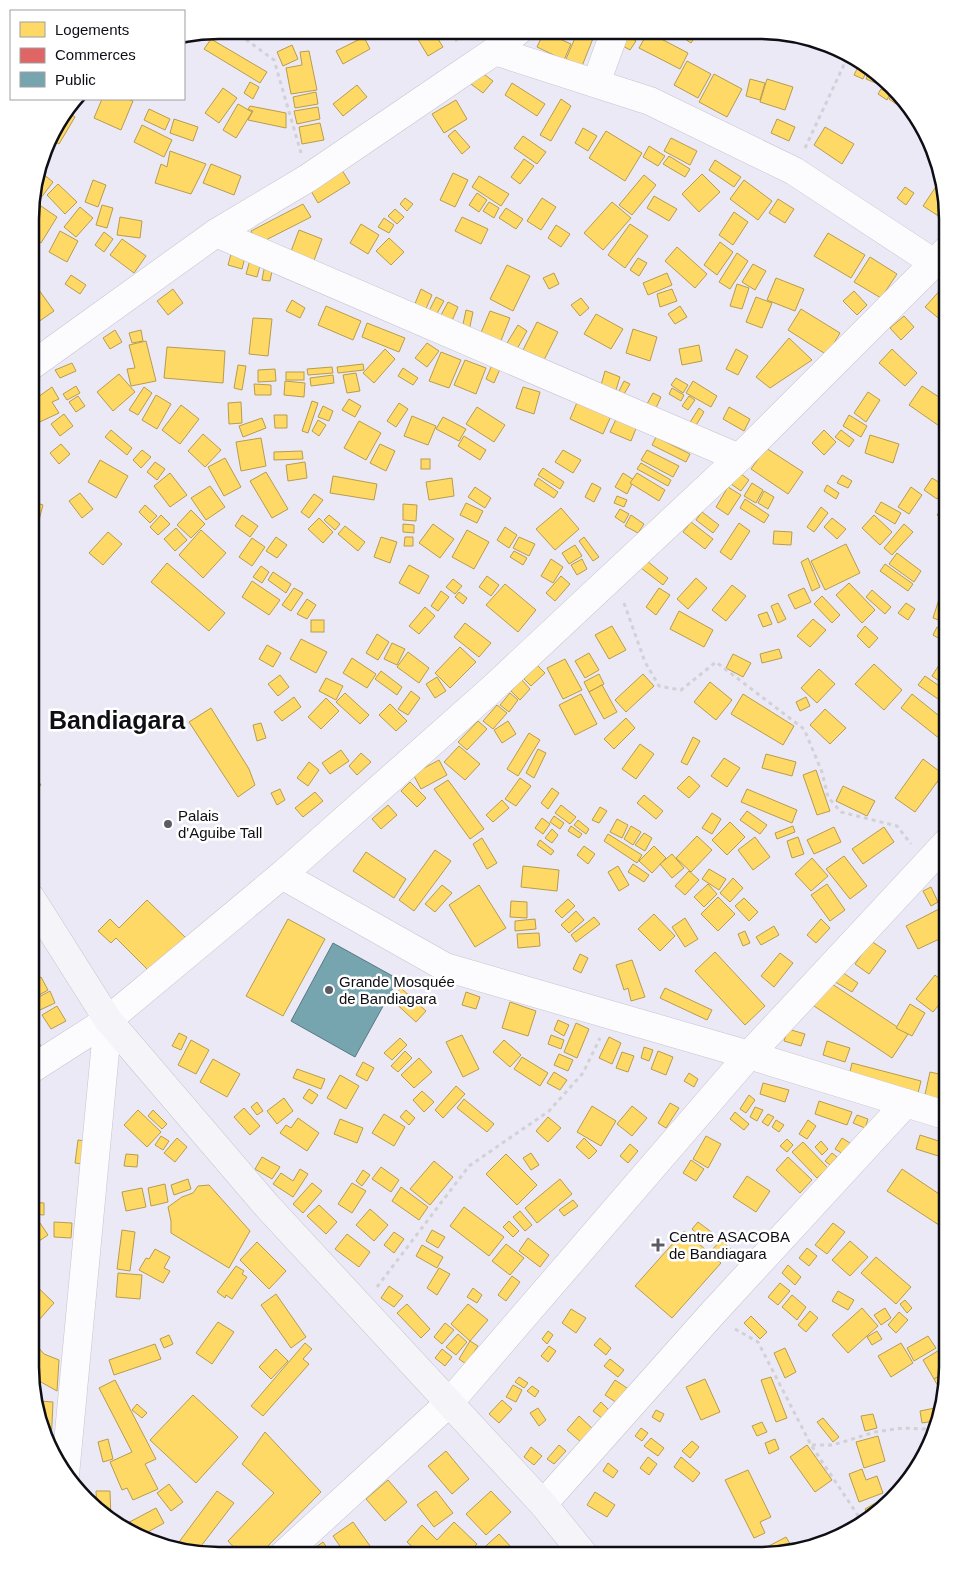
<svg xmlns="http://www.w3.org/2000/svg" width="978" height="1586" font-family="Helvetica,sans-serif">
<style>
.homes{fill:#ffd966;stroke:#b79c4e}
.shops{fill:#e06666;stroke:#a14c4e}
.public{fill:#76a5af;stroke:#577881}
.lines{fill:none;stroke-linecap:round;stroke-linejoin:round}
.street-casing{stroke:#c5c4ce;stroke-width:29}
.secondary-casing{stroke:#c5c4ce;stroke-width:29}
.path{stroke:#d2d1d5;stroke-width:3;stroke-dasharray:4 4;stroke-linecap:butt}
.street{stroke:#fcfcfe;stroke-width:28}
.secondary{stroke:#f5f4f9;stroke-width:28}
.poi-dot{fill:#5c5b64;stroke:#fff;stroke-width:2}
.labels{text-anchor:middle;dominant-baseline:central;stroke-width:5;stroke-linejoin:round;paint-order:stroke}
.poi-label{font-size:15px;fill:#0f0e15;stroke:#fff;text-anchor:start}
.town-label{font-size:25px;font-weight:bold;fill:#0f0e15;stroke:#fff}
.rim{fill:none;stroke:#0f0e15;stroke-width:2.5}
</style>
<rect width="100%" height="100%" fill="#ebe9f6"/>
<g class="homes">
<polygon points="413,31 433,31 443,47 428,56"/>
<polygon points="578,31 596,31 582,66 566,59"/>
<polygon points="673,31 699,31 691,43"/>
<polygon points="544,32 571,44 564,60 537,47"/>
<polygon points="648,32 688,53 680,69 639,48"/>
<polygon points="629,36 636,41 630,50 623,46"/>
<polygon points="364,37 370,49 343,64 336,51"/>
<polygon points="211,39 267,72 260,83 204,49"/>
<polygon points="292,45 298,59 283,66 277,52"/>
<polygon points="309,51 317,90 291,94 286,68 302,65 300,52"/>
<polygon points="687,61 711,74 698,98 674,85"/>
<polygon points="861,61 869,66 863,79 854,75"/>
<polygon points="871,67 881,76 878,84 866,79"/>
<polygon points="481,72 493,81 483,93 471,84"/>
<polygon points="714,74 742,89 727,117 699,102"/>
<polygon points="883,78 893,88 891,92 879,85"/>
<polygon points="750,79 765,83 760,100 746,96"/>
<polygon points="767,79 793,87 785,110 760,102"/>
<polygon points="250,82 259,87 253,99 244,93"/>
<polygon points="512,83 545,104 537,116 505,95"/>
<polygon points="357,85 367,97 343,116 333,104"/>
<polygon points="223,88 237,98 219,123 205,113"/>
<polygon points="881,89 890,94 887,100 878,94"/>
<polygon points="895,90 901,96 896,104 889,99"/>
<polygon points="316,92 318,104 295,108 293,97"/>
<polygon points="102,99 127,99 133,101 121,130 94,118"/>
<polygon points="561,99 571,106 551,141 540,135"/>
<polygon points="456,100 467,119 444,133 432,114"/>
<polygon points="238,104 252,112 236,138 223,130"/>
<polygon points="250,106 286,113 286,128 248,120 253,111 248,109"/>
<polygon points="318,107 320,119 297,124 294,111"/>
<polygon points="149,109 170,119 165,130 144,120"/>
<polygon points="67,112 75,117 59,144 49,138"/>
<polygon points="174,119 198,127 193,141 170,133"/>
<polygon points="777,119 795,127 789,141 771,133"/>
<polygon points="320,123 324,140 302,144 299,127"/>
<polygon points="142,125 172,140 164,157 134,142"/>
<polygon points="825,127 854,144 842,164 814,145"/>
<polygon points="583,128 597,136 588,151 575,143"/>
<polygon points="455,130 470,147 462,154 448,136"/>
<polygon points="606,131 642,153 625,181 589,158"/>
<polygon points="523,136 546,152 537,164 514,148"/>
<polygon points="671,138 697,151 690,165 664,151"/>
<polygon points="649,146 665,156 658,166 643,157"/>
<polygon points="170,151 206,164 191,194 155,183 161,164 167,167"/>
<polygon points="669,156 690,169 685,177 663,164"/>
<polygon points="524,159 534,166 520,184 511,177"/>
<polygon points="715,160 741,177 734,187 709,170"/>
<polygon points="211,164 241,176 234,195 203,183"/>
<polygon points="342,170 350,183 318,203 311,191"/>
<polygon points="42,173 53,182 37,203 32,199 32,194 36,181"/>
<polygon points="453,173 468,180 455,207 440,200"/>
<polygon points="702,174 720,192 699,212 682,194"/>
<polygon points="644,175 656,185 632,215 619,205"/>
<polygon points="479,176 509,194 501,206 472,187"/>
<polygon points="93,180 106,185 98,207 85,202"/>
<polygon points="744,180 772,201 758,220 730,199"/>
<polygon points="58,184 77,202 65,214 47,195"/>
<polygon points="937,185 942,188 946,208 940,217 923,206"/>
<polygon points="905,187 914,193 906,205 897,198"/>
<polygon points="477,193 487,200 479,212 469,205"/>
<polygon points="654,196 677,209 669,221 647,208"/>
<polygon points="405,198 413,204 407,211 400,204"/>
<polygon points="542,198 556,207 541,230 527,221"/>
<polygon points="778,199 794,209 785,223 769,213"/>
<polygon points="489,202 499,208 494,218 483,211"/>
<polygon points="612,202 631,218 603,250 584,233"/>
<polygon points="303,204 311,217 258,244 251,231"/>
<polygon points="102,205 113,208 107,228 96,225"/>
<polygon points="41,206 57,217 41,243 32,237 32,221"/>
<polygon points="80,207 93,218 76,237 64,227"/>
<polygon points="506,208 523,219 516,229 499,218"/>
<polygon points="395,209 404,217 397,224 388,216"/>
<polygon points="734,212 748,222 733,245 719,235"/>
<polygon points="120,217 142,221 140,238 117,235"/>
<polygon points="462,217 488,229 481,244 455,231"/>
<polygon points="384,218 394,225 389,233 378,227"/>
<polygon points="361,224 379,235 368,254 350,243"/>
<polygon points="630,224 648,236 625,268 608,255"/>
<polygon points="556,225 570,234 561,247 548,238"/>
<polygon points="299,230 322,239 313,263 290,254"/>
<polygon points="60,231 78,241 67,262 49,252"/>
<polygon points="104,232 113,239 104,252 95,245"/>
<polygon points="828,233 865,255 851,278 814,256"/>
<polygon points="389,238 404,252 391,265 376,251"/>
<polygon points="122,239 146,256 134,273 110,255"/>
<polygon points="720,242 733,252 717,275 704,265"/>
<polygon points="677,247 707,274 695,288 665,261"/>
<polygon points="737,253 748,261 730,289 719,282"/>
<polygon points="231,254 245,257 242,269 228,265"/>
<polygon points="870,257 897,274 881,298 854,282"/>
<polygon points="638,258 647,263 639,276 630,270"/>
<polygon points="250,260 261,262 257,277 246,274"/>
<polygon points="265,264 273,266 270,281 262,280"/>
<polygon points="753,264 766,271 755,290 742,282"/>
<polygon points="507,265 530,276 513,311 490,299"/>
<polygon points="554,273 559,284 549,289 543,278"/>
<polygon points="667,273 672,285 648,295 643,283"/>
<polygon points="71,275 86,285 80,294 65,284"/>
<polygon points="776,278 804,289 795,311 767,300"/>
<polygon points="31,279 54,311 31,327"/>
<polygon points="737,284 749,288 742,309 730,306"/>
<polygon points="943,287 948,291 948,326 925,307"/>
<polygon points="173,289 183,303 168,315 157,301"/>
<polygon points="421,289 432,295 425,311 414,306"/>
<polygon points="672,289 677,301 660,307 657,294"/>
<polygon points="854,291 867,305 857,315 843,301"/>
<polygon points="436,297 444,301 436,315 429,311"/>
<polygon points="756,297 772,303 762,328 746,322"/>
<polygon points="581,298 589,308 580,316 571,305"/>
<polygon points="292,300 305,308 300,318 286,311"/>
<polygon points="448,302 458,307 451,323 440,317"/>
<polygon points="326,306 361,321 353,340 318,325"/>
<polygon points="680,306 687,317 675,324 668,314"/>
<polygon points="801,309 840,333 827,355 788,330"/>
<polygon points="466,310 473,312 469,331 462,329"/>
<polygon points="490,311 510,318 500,343 480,335"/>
<polygon points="596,314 623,329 611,349 584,334"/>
<polygon points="904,316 914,327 901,340 890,328"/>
<polygon points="253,318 272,319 268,356 249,354"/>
<polygon points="537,322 558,332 543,362 522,352"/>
<polygon points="367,323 405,338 399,352 362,337"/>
<polygon points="518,325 527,331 517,349 507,343"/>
<polygon points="633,329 657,337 650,361 626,353"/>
<polygon points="115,330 122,342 110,349 103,338"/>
<polygon points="141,330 143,341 132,343 129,333"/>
<polygon points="789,338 812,360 770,388 756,377"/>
<polygon points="146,341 156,381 131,386 127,369 135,368 129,345"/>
<polygon points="427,343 439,351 427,367 415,358"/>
<polygon points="699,345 702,361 682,365 679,349"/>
<polygon points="167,347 225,351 223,383 164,378"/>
<polygon points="385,349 395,359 374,383 363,373"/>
<polygon points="736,349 748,356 738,375 726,369"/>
<polygon points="892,349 917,373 905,386 879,363"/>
<polygon points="441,352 461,360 449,388 429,381"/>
<polygon points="465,360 486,368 476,394 454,385"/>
<polygon points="72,363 76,371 60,378 55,370"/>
<polygon points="363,364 364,370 338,373 337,367"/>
<polygon points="238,365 246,366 242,390 234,388"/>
<polygon points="492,365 500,369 494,383 486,379"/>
<polygon points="332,367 333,373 308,375 307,369"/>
<polygon points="403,368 418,378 413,385 398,376"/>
<polygon points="275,369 276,381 258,382 258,370"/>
<polygon points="605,371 620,377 616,390 601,385"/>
<rect x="286" y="372" width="18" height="8"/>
<polygon points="356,373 360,391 347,393 343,375"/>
<polygon points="119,374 135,392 113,411 97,392"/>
<polygon points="333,375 334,383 311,386 310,378"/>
<polygon points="676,378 688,385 683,393 671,385"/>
<polygon points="285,381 305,383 304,397 284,395"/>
<polygon points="624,381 630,384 624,394 619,391"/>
<polygon points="693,381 717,396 711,407 686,393"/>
<polygon points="254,384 271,385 271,395 255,395"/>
<polygon points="76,386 80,393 67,400 63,394"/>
<polygon points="922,386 948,403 948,426 945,430 909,405"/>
<polygon points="52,387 59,399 52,402 59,413 31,426 31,402"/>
<polygon points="144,387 152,393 138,415 129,410"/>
<polygon points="523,387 540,392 534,414 516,408"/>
<polygon points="672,388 684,395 681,401 669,394"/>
<polygon points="868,392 880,400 866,422 854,413"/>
<polygon points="653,393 661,397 656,408 647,404"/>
<polygon points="156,395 171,404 157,429 142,420"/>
<polygon points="78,396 85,406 76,412 69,402"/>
<polygon points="689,396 695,400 688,410 682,406"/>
<polygon points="349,399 361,406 355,417 342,410"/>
<polygon points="578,400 611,416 603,434 570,419"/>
<polygon points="312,401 318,403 308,433 302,431"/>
<polygon points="241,402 242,423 229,424 228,403"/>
<polygon points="399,403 408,409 396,427 387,421"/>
<polygon points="181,405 199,419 180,444 162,430"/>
<polygon points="323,406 333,411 329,421 318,417"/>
<polygon points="477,407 505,425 494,442 466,424"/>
<polygon points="729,407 750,419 744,431 723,419"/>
<polygon points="699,408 704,412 695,427 689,424"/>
<polygon points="64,414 73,426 60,436 51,424"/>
<polygon points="274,415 287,415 287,428 275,428"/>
<polygon points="849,415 867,426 861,437 843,426"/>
<polygon points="412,416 436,426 428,445 404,436"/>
<polygon points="443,417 466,429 459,441 436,429"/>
<polygon points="617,417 637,426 631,441 610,432"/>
<polygon points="262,418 266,428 243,437 239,426"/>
<polygon points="318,420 326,425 319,436 312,431"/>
<polygon points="359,421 381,433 366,460 344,448"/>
<polygon points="111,430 132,448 127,455 105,437"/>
<polygon points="824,430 836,442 824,455 812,443"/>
<polygon points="841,430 854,440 849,447 835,437"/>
<polygon points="203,434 221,450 205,467 188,451"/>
<polygon points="870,435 899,444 893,463 865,453"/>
<polygon points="464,436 486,450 480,460 458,446"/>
<polygon points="656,437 690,454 686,462 652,445"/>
<polygon points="261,438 266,466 241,471 236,442"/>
<polygon points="61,444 70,454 59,464 50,453"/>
<polygon points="380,444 395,451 386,471 370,463"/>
<polygon points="766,448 803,472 788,494 751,469"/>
<polygon points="142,450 151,457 141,468 133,460"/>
<polygon points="563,450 581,460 573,473 555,462"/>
<polygon points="647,450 679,466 673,477 641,460"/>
<polygon points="302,451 303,459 274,460 274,452"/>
<polygon points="225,458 241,487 224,496 208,467"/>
<rect x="421" y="459" width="9" height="10"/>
<polygon points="100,460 128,476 116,498 88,482"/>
<polygon points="155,462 165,469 157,480 147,472"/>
<polygon points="305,462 307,478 288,481 286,465"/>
<polygon points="641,463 671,480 668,486 637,469"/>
<polygon points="543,468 564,482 560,489 538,475"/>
<polygon points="266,472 288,509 272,518 250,481"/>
<polygon points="170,473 187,495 170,507 154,486"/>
<polygon points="623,473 634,480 627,494 615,487"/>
<polygon points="637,473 665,490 659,501 630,483"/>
<polygon points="740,473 749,480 741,491 731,484"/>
<polygon points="842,475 852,481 848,488 837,483"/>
<polygon points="333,476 377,484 374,500 330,493"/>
<polygon points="452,478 454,496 429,500 426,482"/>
<polygon points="538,478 558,492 554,498 534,485"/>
<polygon points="932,478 945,486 937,499 924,490"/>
<polygon points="592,483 601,488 594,502 585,497"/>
<polygon points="752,483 763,490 756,503 744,496"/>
<polygon points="827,485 839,493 836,499 824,491"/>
<polygon points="210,486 225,507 206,520 191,498"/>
<polygon points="475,487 491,498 485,508 468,497"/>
<polygon points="728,487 741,495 728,515 716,507"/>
<polygon points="911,487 922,495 909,514 898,507"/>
<polygon points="764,491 774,497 768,509 758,503"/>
<polygon points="80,493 93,509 82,518 69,501"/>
<polygon points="314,494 323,500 309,518 301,512"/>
<polygon points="617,496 627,500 624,507 614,503"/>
<polygon points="745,499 769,515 764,523 740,508"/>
<polygon points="31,501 43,505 39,520 31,517"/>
<polygon points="881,502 901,513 895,524 875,512"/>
<polygon points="466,503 483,511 477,523 460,515"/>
<polygon points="403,504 417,505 416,521 403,520"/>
<polygon points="145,505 157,516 150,523 139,512"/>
<polygon points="821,507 828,513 814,532 807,527"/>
<polygon points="561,508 579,529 555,550 536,529"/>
<polygon points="942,508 948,512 948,522 937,515"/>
<polygon points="620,509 629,514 624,523 615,517"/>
<polygon points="191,510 205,524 191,538 177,525"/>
<polygon points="702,512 719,525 713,533 696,520"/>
<polygon points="161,515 170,524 158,535 150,527"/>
<polygon points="242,515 258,526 250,537 235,526"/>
<polygon points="329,515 340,524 335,530 324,520"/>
<polygon points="631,515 644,524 638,533 625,526"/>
<polygon points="874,515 892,532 880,545 862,528"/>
<polygon points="319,518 333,532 323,543 308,529"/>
<polygon points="832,518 846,529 837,539 824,527"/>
<polygon points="691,522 713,539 705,549 683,532"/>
<polygon points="739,523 750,531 731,560 720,552"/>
<polygon points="403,524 414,525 414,533 403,532"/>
<polygon points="433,524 454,539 440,558 419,543"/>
<polygon points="904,524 913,532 892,555 884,548"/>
<polygon points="345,526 365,542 358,551 338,534"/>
<polygon points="505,527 517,535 509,548 497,540"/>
<polygon points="176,528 187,540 175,551 164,539"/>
<polygon points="201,530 226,553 203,578 179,555"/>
<polygon points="467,530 489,542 474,569 452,557"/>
<polygon points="774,531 792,532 791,545 773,544"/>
<polygon points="108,532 122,544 103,565 89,553"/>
<polygon points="276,537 287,545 277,558 266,551"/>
<polygon points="381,537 397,542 390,563 374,557"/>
<polygon points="405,537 413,537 413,546 404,546"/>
<polygon points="519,537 535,544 529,556 513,548"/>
<polygon points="584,537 599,557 593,561 579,541"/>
<polygon points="252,538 265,547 252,566 239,557"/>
<polygon points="846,544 860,573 825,590 811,561"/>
<polygon points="575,545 582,556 569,564 562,553"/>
<polygon points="514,551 527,558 523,565 510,557"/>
<polygon points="897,553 921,571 914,582 889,564"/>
<polygon points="808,558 820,587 812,591 801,562"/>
<polygon points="551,559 563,567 553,583 541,576"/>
<polygon points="582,559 587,569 577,575 571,565"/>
<polygon points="647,561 668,578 663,585 641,568"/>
<polygon points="167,563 225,613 209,631 151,582"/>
<polygon points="885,564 913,584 908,591 880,571"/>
<polygon points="409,565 429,576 419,594 399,583"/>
<polygon points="261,566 269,572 262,583 253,577"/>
<polygon points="273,572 291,584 286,593 268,580"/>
<polygon points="487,576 499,585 491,596 479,587"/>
<polygon points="561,576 570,584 555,601 546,593"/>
<polygon points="696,578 707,588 688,609 677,599"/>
<polygon points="453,579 462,586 455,594 446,587"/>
<polygon points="252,581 280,600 269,615 242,597"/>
<polygon points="849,583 875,610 862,623 836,595"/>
<polygon points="505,584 536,610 518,632 486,605"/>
<polygon points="732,585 746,596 726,621 712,610"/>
<polygon points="294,588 303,593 291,611 282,605"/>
<polygon points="659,588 670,595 656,615 646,607"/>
<polygon points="804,588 811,602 795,609 788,595"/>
<polygon points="872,590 891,607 885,614 866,597"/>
<polygon points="441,591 449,597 438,611 431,606"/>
<polygon points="459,592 467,598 463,604 455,597"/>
<polygon points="941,593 948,596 948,616 945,622 933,618"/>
<polygon points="822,596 840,615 832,623 814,604"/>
<polygon points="307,599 316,605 307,619 297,614"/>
<polygon points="778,603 786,619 778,623 771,606"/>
<polygon points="906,603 915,609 908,620 898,613"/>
<polygon points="425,607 435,616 419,634 409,626"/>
<polygon points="679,611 713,630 704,647 670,629"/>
<polygon points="767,612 772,624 763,627 758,615"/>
<polygon points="813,619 826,630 810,647 797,636"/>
<rect x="311" y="620" width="13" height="12"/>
<polygon points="465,623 491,643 479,657 454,637"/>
<polygon points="612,626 626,650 609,659 595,635"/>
<polygon points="865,626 878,638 869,648 857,636"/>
<polygon points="937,627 944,632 940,639 933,635"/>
<polygon points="377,634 389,642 378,660 366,653"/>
<polygon points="301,639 327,652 316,673 290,659"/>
<polygon points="392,643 405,649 397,665 384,659"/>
<polygon points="267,645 281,653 273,667 259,659"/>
<polygon points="460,647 476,662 450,688 435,673"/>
<polygon points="779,649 782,658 762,663 760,654"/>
<polygon points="408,652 429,668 419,683 397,667"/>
<polygon points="589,653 599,670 585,678 575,661"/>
<polygon points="733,654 751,663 743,677 726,668"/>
<polygon points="352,658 376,674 367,688 343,673"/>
<polygon points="565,659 582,690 563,699 547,668"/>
<polygon points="874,664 902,690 884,710 855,684"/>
<polygon points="537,665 545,673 531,686 524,679"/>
<polygon points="939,665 948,671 948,687 932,676"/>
<polygon points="819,669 835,684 817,703 801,688"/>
<polygon points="381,671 402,687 397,695 375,679"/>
<polygon points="599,674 604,684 589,692 584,682"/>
<polygon points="643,674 654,686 626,712 615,700"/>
<polygon points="280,675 289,687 278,696 268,684"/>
<polygon points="925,676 945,690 938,699 918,685"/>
<polygon points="437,677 446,691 435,698 426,684"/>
<polygon points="326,678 343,686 336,700 319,691"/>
<polygon points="522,680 530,689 520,700 511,691"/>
<polygon points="710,682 732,700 716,720 694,702"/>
<polygon points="602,685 617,712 604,719 589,692"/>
<polygon points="411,691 420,698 408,715 398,709"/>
<polygon points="345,693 369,715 360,724 336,702"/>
<polygon points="510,693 518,700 509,712 500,705"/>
<polygon points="581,694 597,724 575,735 559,705"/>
<polygon points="743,694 794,726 783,745 731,714"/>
<polygon points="912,694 948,723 948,730 940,739 901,708"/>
<polygon points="294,697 301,707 282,721 274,712"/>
<polygon points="806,697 810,706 800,711 796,702"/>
<polygon points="326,698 339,711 321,729 308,717"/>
<polygon points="390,704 407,721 396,731 379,715"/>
<polygon points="497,705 507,713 493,729 483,721"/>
<polygon points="211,708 249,769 255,785 238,797 189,722"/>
<polygon points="825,709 846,728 830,744 810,725"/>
<polygon points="626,718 635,728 614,749 604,739"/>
<polygon points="478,721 487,729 467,750 458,742"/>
<polygon points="508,721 516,734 502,743 494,730"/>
<polygon points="261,723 266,738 257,741 253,725"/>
<polygon points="529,733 540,740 518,776 507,769"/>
<polygon points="693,737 700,741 687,765 681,762"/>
<polygon points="640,744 654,754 636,779 622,769"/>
<polygon points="459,746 480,764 465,780 444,762"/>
<polygon points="538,749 546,753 534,778 526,773"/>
<polygon points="341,750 349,761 330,774 322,763"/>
<polygon points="361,753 371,762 357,775 349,766"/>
<polygon points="766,754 796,762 792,776 762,768"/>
<polygon points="724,758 740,768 727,787 711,776"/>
<polygon points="923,759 943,774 915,812 895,798"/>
<polygon points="439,760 447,775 421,789 413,774"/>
<polygon points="309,762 319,770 308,786 297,778"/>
<polygon points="816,770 830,811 817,815 803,775"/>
<polygon points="31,771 41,785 31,792"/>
<polygon points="689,776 700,786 689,798 677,788"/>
<polygon points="520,778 531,786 516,806 505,799"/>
<polygon points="448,780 484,829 470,839 434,789"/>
<polygon points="410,782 426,798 417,807 401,791"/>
<polygon points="843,786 875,801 867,816 836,801"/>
<polygon points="552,788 559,793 548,809 541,803"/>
<polygon points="280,789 285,800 277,805 271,793"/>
<polygon points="747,789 797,810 792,823 741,802"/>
<polygon points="315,792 323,801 303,817 295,808"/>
<polygon points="644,795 663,811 656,819 637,803"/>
<polygon points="502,800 509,808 493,822 486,815"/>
<polygon points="388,805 397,815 381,829 372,819"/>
<polygon points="561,805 576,817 570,824 555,813"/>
<polygon points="600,807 607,811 599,823 592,820"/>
<polygon points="747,811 767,825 760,834 740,820"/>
<polygon points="712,813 721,819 712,834 702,828"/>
<polygon points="554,816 564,823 560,829 550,822"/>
<polygon points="542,818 550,824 543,834 535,828"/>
<polygon points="617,819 628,825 622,838 610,832"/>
<polygon points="578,820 589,829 586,834 574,825"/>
<polygon points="730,822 745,837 727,855 712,840"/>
<polygon points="571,826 582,834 579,838 568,831"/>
<polygon points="631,826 641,832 633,845 624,839"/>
<polygon points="793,826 795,832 777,839 775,833"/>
<polygon points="834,827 841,842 814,854 807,840"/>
<polygon points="884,827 894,842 863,864 852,849"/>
<polygon points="552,829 558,835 552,843 545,838"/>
<polygon points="644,833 652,838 645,851 635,845"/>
<polygon points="608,834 642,855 637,863 604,841"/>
<polygon points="697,836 712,850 691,872 676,858"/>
<polygon points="755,837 770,857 753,870 738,850"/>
<polygon points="798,837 804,854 792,858 787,841"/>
<polygon points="482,838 497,863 487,869 473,844"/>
<polygon points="540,840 554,851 551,855 537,845"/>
<polygon points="584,846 595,854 588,864 577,855"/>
<polygon points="654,846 666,858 652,873 639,861"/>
<polygon points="435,850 451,861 414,911 399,900"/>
<polygon points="366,852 406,879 394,898 353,871"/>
<polygon points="672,854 684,868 672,878 660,864"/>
<polygon points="844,856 867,886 850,899 826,869"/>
<polygon points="812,858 828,876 811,891 795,874"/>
<polygon points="633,864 649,875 644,882 628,872"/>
<polygon points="523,866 559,870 557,891 521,887"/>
<polygon points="618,866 629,885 619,891 608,872"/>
<polygon points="709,869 726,879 719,890 702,879"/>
<polygon points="689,871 699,880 685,895 675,886"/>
<polygon points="733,878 743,888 730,902 720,893"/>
<polygon points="708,884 717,894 704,907 694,897"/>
<polygon points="827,884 845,910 830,921 811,895"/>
<polygon points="442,885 452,893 435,912 425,904"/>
<polygon points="479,885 506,928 475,947 449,905"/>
<polygon points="931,887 938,902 931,906 923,891"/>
<polygon points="718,897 735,914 718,931 701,914"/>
<polygon points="744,898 758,912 749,921 735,906"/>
<polygon points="568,899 575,906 562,918 555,911"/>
<polygon points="147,900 188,940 153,975 116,938 111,943 98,931 110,919 119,928"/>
<polygon points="511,901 527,902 527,918 510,917"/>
<polygon points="939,909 948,927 948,935 918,949 906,926"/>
<polygon points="576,911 584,920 569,933 561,925"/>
<polygon points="654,914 675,936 660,951 638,929"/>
<polygon points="594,917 600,924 576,942 571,935"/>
<polygon points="685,918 698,939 685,947 672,927"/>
<polygon points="288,919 325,939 283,1016 246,996"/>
<polygon points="535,919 536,929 515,931 515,921"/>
<polygon points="821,919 830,928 816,943 807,935"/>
<polygon points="774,926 779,935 761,945 756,937"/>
<polygon points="745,931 750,943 743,946 738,934"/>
<polygon points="539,933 540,946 518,948 517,934"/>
<polygon points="871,941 886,951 869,974 855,964"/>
<polygon points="715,952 765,1006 745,1025 695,971"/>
<polygon points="780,953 793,963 774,987 761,976"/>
<polygon points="580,954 588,958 581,973 573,969"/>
<polygon points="632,960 645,997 631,1001 628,988 624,990 616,965"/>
<polygon points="33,963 39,972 31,977 31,964"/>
<polygon points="839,970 858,983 852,992 832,980"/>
<polygon points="935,975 948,986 948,994 933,1012 916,999"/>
<polygon points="41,977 48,990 39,995 32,982"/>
<polygon points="829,982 908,1034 892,1058 814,1006"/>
<polygon points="401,988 426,1011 416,1022 391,999"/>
<polygon points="665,988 712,1010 707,1020 660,998"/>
<polygon points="50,991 55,1003 40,1010 35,999"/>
<polygon points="466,992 480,997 476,1009 462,1005"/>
<polygon points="510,1002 536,1011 528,1036 502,1028"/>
<polygon points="910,1004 925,1013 912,1036 896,1028"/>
<polygon points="57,1006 66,1021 51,1029 42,1015"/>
<polygon points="558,1020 569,1025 564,1036 554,1030"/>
<polygon points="576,1023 589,1029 577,1058 564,1052"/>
<polygon points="788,1029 805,1034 801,1046 784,1041"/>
<polygon points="179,1033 187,1037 181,1050 172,1046"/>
<polygon points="462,1035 479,1069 463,1077 446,1042"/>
<polygon points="551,1035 564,1040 561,1049 548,1044"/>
<polygon points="609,1037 621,1043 612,1064 599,1058"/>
<polygon points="400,1038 407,1045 392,1060 384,1053"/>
<polygon points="37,1039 41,1047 30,1053 30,1042"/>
<polygon points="191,1040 209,1050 196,1074 178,1065"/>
<polygon points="504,1040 521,1055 510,1067 493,1052"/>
<polygon points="827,1041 850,1048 845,1062 823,1055"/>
<polygon points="644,1047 653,1050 649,1061 641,1058"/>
<polygon points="405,1051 412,1058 398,1072 391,1066"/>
<polygon points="658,1051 673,1057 666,1075 651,1069"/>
<polygon points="622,1052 634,1056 628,1072 616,1068"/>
<polygon points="559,1054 573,1060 568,1071 554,1065"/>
<polygon points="522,1057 548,1073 540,1086 514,1069"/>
<polygon points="419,1058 432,1072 414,1088 401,1075"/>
<polygon points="213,1059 240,1074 227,1097 200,1082"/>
<polygon points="363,1062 374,1068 367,1081 356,1075"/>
<polygon points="852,1063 921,1081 917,1097 848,1080"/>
<polygon points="297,1069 325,1079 321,1089 293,1078"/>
<polygon points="554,1072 567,1080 560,1090 547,1083"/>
<polygon points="930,1072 948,1076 948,1105 924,1099"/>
<polygon points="689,1073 698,1079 694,1087 684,1081"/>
<polygon points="340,1075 359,1086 346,1109 327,1098"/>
<polygon points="763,1083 789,1090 785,1102 760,1094"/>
<polygon points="456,1086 465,1094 443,1118 435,1110"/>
<polygon points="309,1089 318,1095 312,1104 303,1098"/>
<polygon points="422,1091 434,1102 424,1112 413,1100"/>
<polygon points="749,1095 755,1100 746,1113 740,1109"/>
<polygon points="284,1098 293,1111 277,1124 267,1111"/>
<polygon points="464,1099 494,1124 487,1132 457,1108"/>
<polygon points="819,1101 852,1112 847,1125 815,1114"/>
<polygon points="257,1102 263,1111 257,1115 251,1107"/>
<polygon points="670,1103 679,1108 666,1128 658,1123"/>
<polygon points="592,1106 616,1121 601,1146 577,1132"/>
<polygon points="632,1106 647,1118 632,1136 617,1124"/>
<polygon points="755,1107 763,1110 757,1121 750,1117"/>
<polygon points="244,1108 260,1126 250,1135 234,1117"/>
<polygon points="138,1110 161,1132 147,1147 124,1125"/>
<polygon points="153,1110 167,1124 162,1129 148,1116"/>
<polygon points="406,1110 415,1118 409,1125 400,1117"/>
<polygon points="735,1112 749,1124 744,1130 730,1119"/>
<polygon points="384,1114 405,1127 394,1146 372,1133"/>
<polygon points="768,1114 774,1117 768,1126 762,1122"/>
<polygon points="857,1115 868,1119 865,1128 853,1123"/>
<polygon points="548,1117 561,1128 548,1142 536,1131"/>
<polygon points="298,1118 319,1133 307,1151 280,1133 286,1125 291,1128"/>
<polygon points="340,1119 363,1128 357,1143 334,1134"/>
<polygon points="776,1120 784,1125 779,1132 772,1127"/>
<polygon points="808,1120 816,1126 807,1139 799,1134"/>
<polygon points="920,1135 948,1144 948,1159 916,1149"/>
<polygon points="161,1136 169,1141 163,1150 155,1145"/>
<polygon points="706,1136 721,1144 708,1168 693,1159"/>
<polygon points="177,1138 187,1147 175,1162 164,1153"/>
<polygon points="584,1138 597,1151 589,1159 576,1147"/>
<polygon points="842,1138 850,1143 843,1154 835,1149"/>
<polygon points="787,1139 793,1145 787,1152 780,1146"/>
<polygon points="78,1140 86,1141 83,1164 75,1163"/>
<polygon points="821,1141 828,1149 822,1155 815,1147"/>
<polygon points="803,1142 828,1168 817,1178 792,1152"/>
<polygon points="630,1144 638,1151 628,1163 620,1156"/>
<polygon points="531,1153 539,1165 531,1170 523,1158"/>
<polygon points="832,1153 837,1157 830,1165 825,1161"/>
<polygon points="126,1154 138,1155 137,1167 124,1166"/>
<polygon points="506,1154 537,1185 517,1205 486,1174"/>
<polygon points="262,1157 280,1167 272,1179 255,1169"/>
<polygon points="788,1157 812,1180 800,1193 776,1170"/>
<polygon points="691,1160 704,1169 696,1181 683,1173"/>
<polygon points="434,1161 453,1177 430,1205 410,1189"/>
<polygon points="381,1167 399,1180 391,1192 372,1179"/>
<polygon points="300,1169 308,1174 293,1197 273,1184 281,1173 293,1181"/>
<polygon points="902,1169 948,1200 948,1231 887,1191"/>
<polygon points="363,1170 370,1175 362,1186 356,1181"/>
<polygon points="747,1176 770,1191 756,1212 733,1197"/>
<polygon points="188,1179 191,1189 174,1195 171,1185"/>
<polygon points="560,1179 572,1194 537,1223 525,1208"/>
<polygon points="312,1183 322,1191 303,1213 293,1204"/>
<polygon points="352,1183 366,1191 352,1213 338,1204"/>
<polygon points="165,1184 168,1202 151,1206 148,1188"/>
<polygon points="209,1185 250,1231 229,1268 171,1233 171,1221 168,1207 182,1197 193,1193 198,1186"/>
<polygon points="401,1187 428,1207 419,1220 392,1201"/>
<polygon points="142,1188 146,1207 126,1211 122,1192"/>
<polygon points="573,1200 578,1206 564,1216 559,1210"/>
<polygon points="30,1202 44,1203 44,1215 30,1214"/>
<polygon points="319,1205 337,1222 326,1234 307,1216"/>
<polygon points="464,1207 504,1237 489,1256 450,1226"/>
<polygon points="370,1209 388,1225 374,1241 356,1225"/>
<polygon points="520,1211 532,1225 525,1231 513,1217"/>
<polygon points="509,1221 519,1231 513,1237 503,1227"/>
<polygon points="54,1222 72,1223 71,1238 54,1237"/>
<polygon points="698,1222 714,1234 707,1243 692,1229"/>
<polygon points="40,1223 48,1235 33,1245 30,1240 30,1229"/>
<polygon points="833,1223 845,1232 827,1254 815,1245"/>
<polygon points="122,1230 135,1232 130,1271 117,1269"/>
<polygon points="432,1230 445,1237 438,1248 426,1241"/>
<polygon points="684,1231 721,1263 672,1318 635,1286"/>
<polygon points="394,1232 404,1239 394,1253 384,1245"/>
<polygon points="347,1234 370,1252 359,1267 335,1249"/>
<polygon points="528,1238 549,1255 540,1267 519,1251"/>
<polygon points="721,1240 732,1250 724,1260 712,1250"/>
<polygon points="850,1241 868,1257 850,1276 832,1260"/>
<polygon points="257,1242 286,1271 269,1289 240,1260"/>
<polygon points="506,1244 524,1258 510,1275 492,1261"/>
<polygon points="422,1245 443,1257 437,1268 416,1256"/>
<polygon points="807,1248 817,1256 809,1266 799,1258"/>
<polygon points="155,1249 170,1257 164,1268 170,1271 163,1283 139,1270 146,1258 149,1259"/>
<polygon points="876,1257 911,1287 896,1304 861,1273"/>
<polygon points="788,1265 801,1277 795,1285 782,1273"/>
<polygon points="236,1266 244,1271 242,1274 247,1277 232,1299 226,1295 225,1298 217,1292"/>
<polygon points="439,1268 450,1274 437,1295 427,1288"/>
<polygon points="118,1273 142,1275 140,1299 116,1297"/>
<polygon points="512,1276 520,1282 506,1301 498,1295"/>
<polygon points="30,1280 54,1303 39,1320 30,1312"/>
<polygon points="780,1283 790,1291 778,1305 768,1297"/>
<polygon points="389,1286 403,1296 394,1307 381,1298"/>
<polygon points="473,1288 482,1295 477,1303 467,1297"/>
<polygon points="838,1291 854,1300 848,1310 832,1301"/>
<polygon points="276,1294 306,1337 291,1348 261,1305"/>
<polygon points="792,1295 806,1307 797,1320 782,1307"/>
<polygon points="905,1300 912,1308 907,1313 900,1304"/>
<polygon points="407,1304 430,1329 421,1338 397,1313"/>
<polygon points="468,1304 488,1320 470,1341 451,1324"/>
<polygon points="862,1308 878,1326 848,1353 832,1335"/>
<polygon points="885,1308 891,1318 881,1325 874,1315"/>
<polygon points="571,1309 586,1318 576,1333 562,1323"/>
<polygon points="810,1311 818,1318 806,1332 798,1325"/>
<polygon points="899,1312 908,1320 896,1333 888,1325"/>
<polygon points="751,1316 767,1332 760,1339 744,1323"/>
<polygon points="218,1322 234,1332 212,1364 196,1353"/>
<polygon points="445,1323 454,1330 442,1344 434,1337"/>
<polygon points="548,1331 553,1335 547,1344 542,1339"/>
<polygon points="877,1331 882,1339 872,1345 867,1337"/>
<polygon points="458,1334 467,1342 456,1355 446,1347"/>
<polygon points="169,1335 173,1344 164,1348 160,1339"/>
<polygon points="928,1336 936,1348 914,1361 907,1348"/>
<polygon points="30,1338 44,1354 59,1360 57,1391 32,1377 30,1367"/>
<polygon points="600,1338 611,1348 606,1355 594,1345"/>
<polygon points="470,1341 478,1346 466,1364 459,1359"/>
<polygon points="305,1343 312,1349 303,1359 309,1364 263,1416 251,1406"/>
<polygon points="901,1343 913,1363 891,1377 878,1356"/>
<polygon points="155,1344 161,1359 114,1375 109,1360"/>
<polygon points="549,1346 556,1351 548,1362 541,1356"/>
<polygon points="785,1348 796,1372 785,1378 774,1353"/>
<polygon points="276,1349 288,1361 271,1379 259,1367"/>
<polygon points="442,1349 452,1357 445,1366 435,1358"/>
<polygon points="941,1349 948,1360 948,1371 934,1379 923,1360"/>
<polygon points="610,1359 624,1370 618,1377 604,1366"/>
<polygon points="948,1371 948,1380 944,1397 934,1379"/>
<polygon points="519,1377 528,1383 524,1388 515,1382"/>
<polygon points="771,1377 787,1418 776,1422 761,1380"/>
<polygon points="705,1379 720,1412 701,1420 686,1387"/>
<polygon points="115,1380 156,1459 145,1464 158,1489 133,1500 127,1488 122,1490 110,1462 132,1452 99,1388"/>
<polygon points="615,1380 627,1388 617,1403 605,1395"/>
<polygon points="513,1385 522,1390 516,1402 506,1397"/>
<polygon points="532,1386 539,1391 535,1397 527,1391"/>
<polygon points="193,1395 238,1437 196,1483 150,1440"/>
<polygon points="502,1400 512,1409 499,1423 489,1414"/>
<polygon points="40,1401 53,1402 51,1444 47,1444 44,1439 39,1415"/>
<polygon points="601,1402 610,1411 603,1419 593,1411"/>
<polygon points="137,1404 147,1413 142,1418 132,1410"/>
<polygon points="940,1407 941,1412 940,1420 922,1423 920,1411"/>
<polygon points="538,1408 546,1420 539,1426 530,1413"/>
<polygon points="656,1410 664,1414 660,1422 652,1417"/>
<polygon points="873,1414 877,1428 865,1431 861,1416"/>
<polygon points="579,1416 594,1430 582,1443 567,1430"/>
<polygon points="823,1418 839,1437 833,1442 817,1422"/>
<polygon points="762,1422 767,1432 757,1436 752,1426"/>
<polygon points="641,1428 648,1433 642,1441 635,1436"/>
<polygon points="265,1432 321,1492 259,1555 241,1555 228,1541 274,1493 242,1464"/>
<polygon points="878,1436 885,1461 864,1468 856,1442"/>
<polygon points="651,1438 664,1448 658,1456 644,1446"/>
<polygon points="108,1439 113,1459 103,1462 98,1442"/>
<polygon points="775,1439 779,1449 769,1454 765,1443"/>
<polygon points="692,1441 699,1447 690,1458 682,1451"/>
<polygon points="559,1445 566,1451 554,1464 547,1459"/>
<polygon points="807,1445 832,1480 815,1492 790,1457"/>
<polygon points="531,1447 542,1456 534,1465 524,1457"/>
<polygon points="446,1451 469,1479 452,1494 428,1466"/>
<polygon points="648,1457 657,1464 649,1475 640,1468"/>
<polygon points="681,1457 700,1473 693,1482 674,1467"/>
<polygon points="608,1463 618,1471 613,1478 603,1471"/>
<polygon points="862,1469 866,1480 877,1476 883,1493 859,1502 849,1474"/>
<polygon points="748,1470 771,1517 760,1522 765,1533 754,1538 725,1480"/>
<polygon points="388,1480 407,1502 385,1521 366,1499"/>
<polygon points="169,1484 183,1502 171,1511 157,1493"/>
<polygon points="96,1491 110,1491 111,1521 104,1517 97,1510"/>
<polygon points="217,1491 234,1503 195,1554 179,1542"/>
<polygon points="436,1491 453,1513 434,1527 417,1505"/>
<polygon points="491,1491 511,1512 486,1535 466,1514"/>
<polygon points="595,1492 615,1505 607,1517 587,1505"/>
<polygon points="877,1502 882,1509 871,1519 865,1509"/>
<polygon points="156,1508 164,1523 139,1537 122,1528 122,1526"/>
<polygon points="353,1522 375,1553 372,1555 346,1555 333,1536"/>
<polygon points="454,1522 477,1544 467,1555 421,1555 407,1542 422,1525 437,1540"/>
<polygon points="499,1534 512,1548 504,1555 476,1555"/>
<polygon points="786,1537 793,1549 766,1555 763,1549"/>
<polygon points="323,1542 332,1555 305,1555"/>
<polygon points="392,1547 396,1555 381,1555 380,1553"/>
</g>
<polygon class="shops" points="179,1542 192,1554 173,1549"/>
<polygon class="public" points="333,943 398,979 355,1057 291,1021"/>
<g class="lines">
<defs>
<g id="street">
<polyline points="495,51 650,101 794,171 934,263"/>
<polyline points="596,83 615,31"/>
<polyline points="216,233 739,458"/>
<polyline points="31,366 216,233 308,178 471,67 495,51 518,31"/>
<polyline points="282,875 445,967 749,1055 948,1116"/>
<polyline points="30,1070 108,1020 282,875 492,689 739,458 948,249"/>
<polyline points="65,1475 108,1020"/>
<polyline points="543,1504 711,1315 906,1103"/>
<polyline points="283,1555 449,1403 749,1055 948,841"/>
</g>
<polyline id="secondary" points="31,898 108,1020 267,1206 543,1504 585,1556"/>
</defs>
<use href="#street" class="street-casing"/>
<use href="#secondary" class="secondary-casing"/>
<g class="path">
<polyline points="233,30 274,60 301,153"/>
<polyline points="451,31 458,43"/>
<polyline points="805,148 849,54"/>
<polyline points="624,603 645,662 659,686 681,690 716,662 804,729 822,772 828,797 841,812 897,826 911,844"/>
<polyline points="377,1287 469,1166 549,1111 583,1073 600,1038"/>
<polyline points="735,1329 758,1342 811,1445 863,1523"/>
<polyline points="812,1445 833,1445 875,1432 903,1428 922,1429 938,1428"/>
</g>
<use href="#street" class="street"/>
<use href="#secondary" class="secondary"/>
</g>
<g class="poi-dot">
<circle cx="168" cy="824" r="5"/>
<circle cx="329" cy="990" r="5"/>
<path d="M655.5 1237.5h5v5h5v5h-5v5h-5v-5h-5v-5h5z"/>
</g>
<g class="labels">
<g class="poi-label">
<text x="178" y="815">Palais<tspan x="178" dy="17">d'Aguibe Tall</tspan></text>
<text x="339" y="981">Grande Mosquée<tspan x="339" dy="17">de Bandiagara</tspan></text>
<text x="669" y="1236">Centre ASACOBA<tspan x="669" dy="17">de Bandiagara</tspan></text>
</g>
<g class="town-label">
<text x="117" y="720">Bandiagara</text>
</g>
</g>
<path d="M0 0H978V1586H0ZM219 39H759A180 180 0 0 1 939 219V1367A180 180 0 0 1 759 1547H219A180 180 0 0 1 39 1367V219A180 180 0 0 1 219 39Z" fill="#fff" fill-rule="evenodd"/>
<path class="rim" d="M219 39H759A180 180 0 0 1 939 219V1367A180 180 0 0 1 759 1547H219A180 180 0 0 1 39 1367V219A180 180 0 0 1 219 39Z"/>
<rect x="10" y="10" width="175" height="90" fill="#ffffff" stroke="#9f9fa1"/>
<rect x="20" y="22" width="25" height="15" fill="#ffd966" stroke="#9f9fa1"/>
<text x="55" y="35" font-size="15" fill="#0f0e15">Logements</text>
<rect x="20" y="48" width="25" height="15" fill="#e06666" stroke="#9f9fa1"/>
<text x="55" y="60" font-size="15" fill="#0f0e15">Commerces</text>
<rect x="20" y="72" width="25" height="15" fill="#76a5af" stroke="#9f9fa1"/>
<text x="55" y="85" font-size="15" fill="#0f0e15">Public</text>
</svg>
